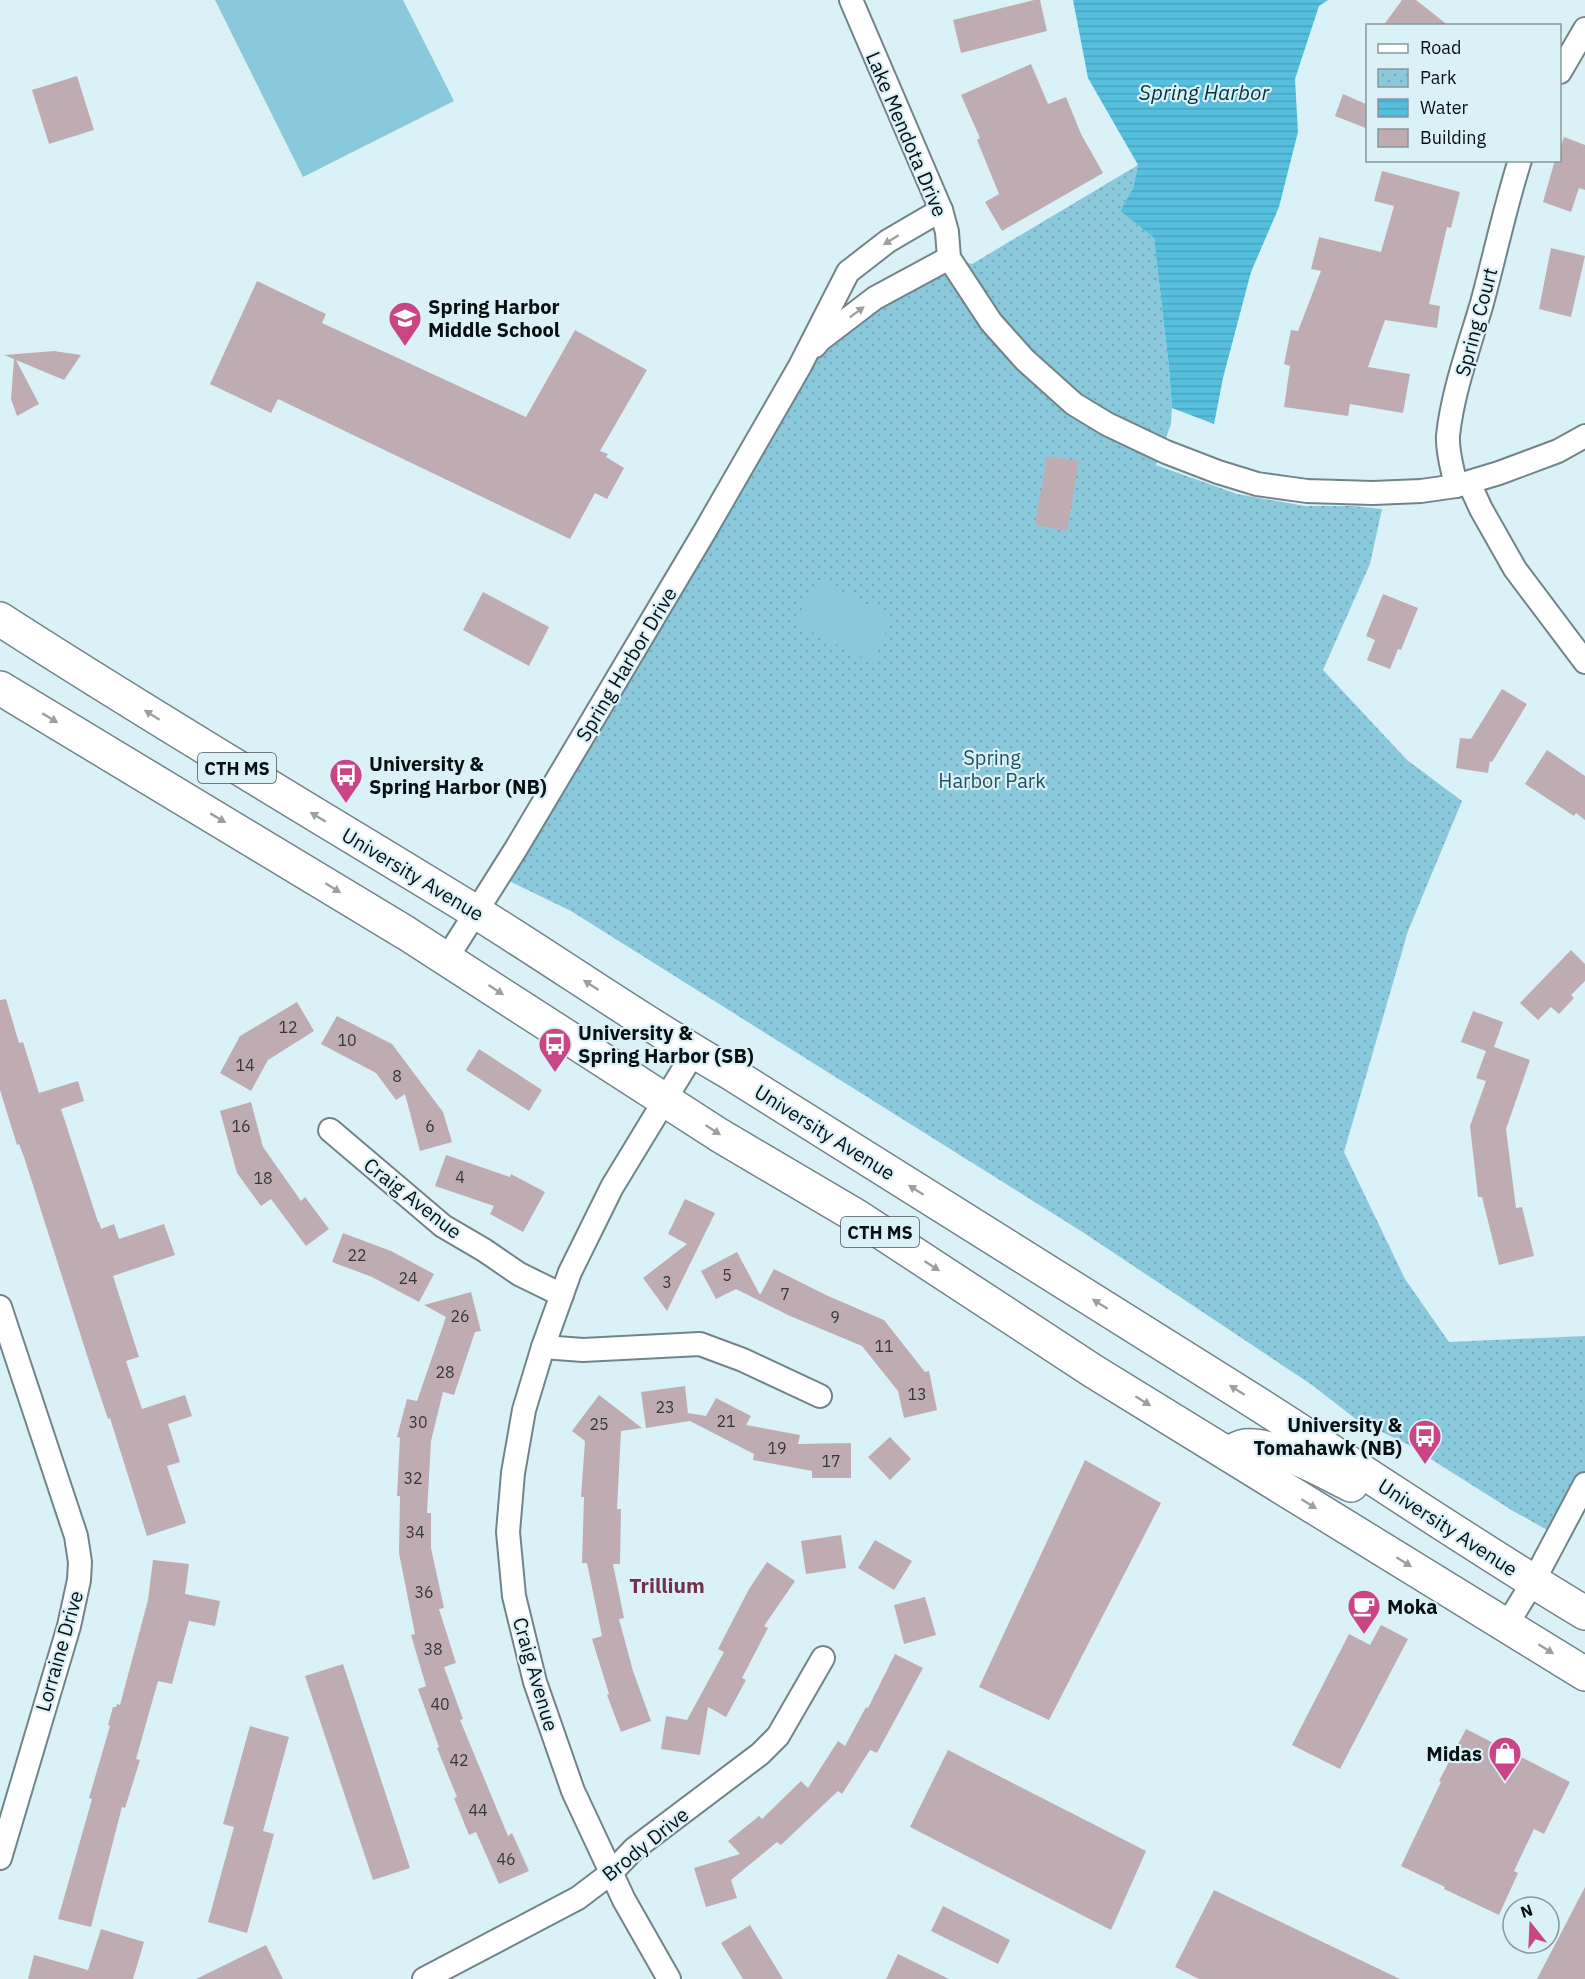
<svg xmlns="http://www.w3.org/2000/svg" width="1585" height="1979" font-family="'IBM Plex Sans',sans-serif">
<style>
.park{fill:url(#park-dots)}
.pitch{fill:#8ac8db}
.water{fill:url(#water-rules)}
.building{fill:#bfacb3}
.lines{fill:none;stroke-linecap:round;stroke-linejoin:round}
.street-casing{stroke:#71848a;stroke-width:26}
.primary-casing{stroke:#71848a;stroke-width:36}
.street{stroke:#fff;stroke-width:22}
.primary{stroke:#fff;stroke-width:33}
.oneway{fill:#9c9fa0}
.labels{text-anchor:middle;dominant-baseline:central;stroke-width:4.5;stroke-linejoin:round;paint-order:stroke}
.number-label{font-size:16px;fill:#36363a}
.shield{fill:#dbf1f8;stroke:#475357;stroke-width:1.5}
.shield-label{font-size:18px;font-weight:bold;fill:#080f12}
.street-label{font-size:20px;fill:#080f12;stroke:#dbf1f8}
.poi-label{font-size:20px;font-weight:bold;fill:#080f12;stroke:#dbf1f8;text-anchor:start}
.park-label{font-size:20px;fill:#23515e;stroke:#dbf1f8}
.water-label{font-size:21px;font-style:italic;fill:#013440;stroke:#dbf1f8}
.neighbourhood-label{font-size:21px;font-weight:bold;fill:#72304e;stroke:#dbf1f8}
</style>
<defs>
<pattern id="park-dots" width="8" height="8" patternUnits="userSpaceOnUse" patternTransform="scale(1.5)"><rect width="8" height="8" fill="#8ac8db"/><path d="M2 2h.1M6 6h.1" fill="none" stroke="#76abbb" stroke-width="1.8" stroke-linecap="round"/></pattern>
<pattern id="water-rules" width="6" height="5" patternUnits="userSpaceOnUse" patternTransform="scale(1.5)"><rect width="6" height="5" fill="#56bfde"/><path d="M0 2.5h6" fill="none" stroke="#49a3bd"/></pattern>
</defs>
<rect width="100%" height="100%" fill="#dbf1f8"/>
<polygon class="park" points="1138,165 1133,188 1120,211 1154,238 1169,368 1172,408 1171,424 1156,465 1237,494 1305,506 1352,506 1382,509 1370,564 1323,670 1407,760 1462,801 1408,931 1344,1152 1405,1279 1449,1342 1585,1336 1585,1484 1558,1536 1513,1511 1407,1444 1357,1420 1312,1385 1084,1233 571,911 499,876 820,340 949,258 972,264"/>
<g class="pitch">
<polygon points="215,0 403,0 454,101 303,177"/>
<polygon points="818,580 892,617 873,663 794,623"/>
</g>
<polygon class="water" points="1073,0 1328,0 1319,6 1295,79 1298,132 1279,207 1251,272 1223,378 1214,424 1172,408 1169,368 1154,238 1120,211 1133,188 1138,165 1088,78"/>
<g class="building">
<polygon points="1034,0 1040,0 1047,31 961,53 953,20"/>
<polygon points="1402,0 1416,0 1449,26 1383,26"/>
<polygon points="1031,64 1048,104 1066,97 1081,134 1103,173 1002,231 985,202 999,194 977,140 980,138 961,95"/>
<polygon points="77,76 94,130 49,144 32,90"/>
<polygon points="1343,94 1368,105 1368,129 1335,116"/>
<polygon points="1564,137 1585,145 1585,190 1579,188 1571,212 1543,202 1555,160 1560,160 1560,149"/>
<polygon points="1382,171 1460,192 1451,228 1447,227 1429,304 1440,306 1437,328 1385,320 1368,367 1410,374 1403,413 1350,404 1348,416 1284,407 1290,366 1284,364 1291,330 1298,331 1321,271 1311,269 1319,237 1381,252 1394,206 1374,201"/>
<polygon points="1551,248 1585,256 1571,317 1539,309"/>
<polygon points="257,281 326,314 322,323 526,417 575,330 647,370 600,451 608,454 606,457 624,468 607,499 595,493 570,539 278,399 271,413 210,384"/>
<polygon points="54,351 81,355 64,380 16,360 39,404 17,416 11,399 14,359 4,355"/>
<polygon points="1047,456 1079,461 1067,531 1035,525"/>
<polygon points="483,592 549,627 529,666 463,630"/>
<polygon points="1383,594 1418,608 1401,650 1398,649 1390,669 1367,660 1375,640 1366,636"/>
<polygon points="1502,689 1527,704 1492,762 1490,761 1488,773 1456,768 1460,738 1471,739"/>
<polygon points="1547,750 1585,776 1585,820 1576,813 1574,816 1525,784"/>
<polygon points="1571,950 1585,964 1585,981 1571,995 1574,998 1559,1014 1551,1007 1538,1020 1520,1003"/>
<polygon points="6,999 19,1043 23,1042 39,1093 78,1081 84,1101 61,1109 98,1222 99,1222 101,1229 114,1224 119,1239 164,1224 175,1255 113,1276 139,1357 126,1361 142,1409 185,1395 192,1416 168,1424 180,1462 167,1466 186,1523 147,1536 110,1418 108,1419 93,1374 24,1157 19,1144 17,1145 0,1090 0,1000"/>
<polygon points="297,1002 314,1031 268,1060 251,1091 220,1073 240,1036"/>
<polygon points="1473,1011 1503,1022 1494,1047 1530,1060 1506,1129 1516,1208 1522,1207 1534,1256 1499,1265 1482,1197 1478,1197 1470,1126 1486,1081 1476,1078 1486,1051 1461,1042"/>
<polygon points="337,1016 392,1044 443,1112 452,1142 420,1151 405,1094 396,1100 376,1073 321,1044"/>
<polygon points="479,1049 542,1090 529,1111 466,1070"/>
<polygon points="251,1102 263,1147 301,1201 305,1197 329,1229 306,1246 271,1199 261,1206 237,1173 220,1111"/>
<polygon points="446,1155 510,1177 511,1174 545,1192 523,1232 490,1214 494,1206 435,1186"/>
<polygon points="685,1199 715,1213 667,1311 643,1278 687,1244 668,1234"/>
<polygon points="343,1233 391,1251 434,1274 419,1302 372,1277 332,1262"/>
<polygon points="737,1252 760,1295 774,1269 828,1296 884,1320 925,1372 929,1371 937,1410 904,1418 898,1391 862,1346 790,1316 736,1289 716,1299 701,1271"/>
<polygon points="471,1292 481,1331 475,1332 454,1395 443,1392 431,1441 427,1513 431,1513 431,1548 444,1608 439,1609 456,1663 444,1667 463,1719 460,1720 508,1836 512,1833 529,1871 499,1884 476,1832 469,1835 454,1798 457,1797 437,1748 439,1747 418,1689 426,1686 411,1635 415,1634 399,1553 400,1496 397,1496 400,1438 397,1437 407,1399 417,1401 446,1317 424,1305"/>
<polygon points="685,1386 688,1413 706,1416 716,1398 751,1416 746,1425 800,1435 798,1444 851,1443 851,1478 812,1478 812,1471 753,1460 754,1454 690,1421 646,1428 641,1392"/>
<polygon points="599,1395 642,1428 621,1431 617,1509 621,1509 620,1564 613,1564 624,1618 619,1619 633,1671 651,1721 621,1732 607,1695 609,1694 592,1639 602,1636 587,1563 582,1563 584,1497 581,1497 585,1441 572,1431"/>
<polygon points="890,1437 911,1459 890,1480 868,1457"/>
<polygon points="1085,1460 1161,1503 1049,1720 979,1687"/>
<polygon points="841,1535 846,1568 806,1574 801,1541"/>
<polygon points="875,1540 912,1561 894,1590 858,1568"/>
<polygon points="153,1560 189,1564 185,1594 220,1601 215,1626 189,1621 172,1684 158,1681 136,1759 140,1760 125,1808 122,1807 91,1927 58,1919 92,1799 89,1798 110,1726 108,1725 113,1707 116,1707 117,1704 120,1705 148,1600"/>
<polygon points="767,1562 795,1581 764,1626 768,1628 742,1678 746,1680 726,1717 708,1707 700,1755 661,1749 666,1716 687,1720 724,1652 718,1649 749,1589"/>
<polygon points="925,1597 936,1635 904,1644 894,1605"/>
<polygon points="1381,1625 1408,1639 1340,1769 1292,1745 1349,1634 1370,1645"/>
<polygon points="895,1654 923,1668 877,1753 870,1750 842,1794 838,1791 781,1845 777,1842 731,1880 737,1898 706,1907 694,1868 740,1854 728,1841 759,1816 762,1819 801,1781 808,1788 838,1741 845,1746 866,1707 868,1708"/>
<polygon points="343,1664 410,1868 373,1880 305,1676"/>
<polygon points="250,1726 289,1737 263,1831 274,1834 247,1933 208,1922 234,1827 223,1824"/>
<polygon points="1466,1729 1570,1782 1544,1834 1534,1829 1514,1871 1518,1873 1499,1915 1444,1889 1445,1887 1401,1866 1441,1782 1439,1781"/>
<polygon points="948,1750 1146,1851 1111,1930 910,1827"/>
<polygon points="1585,1887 1585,1979 1537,1979"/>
<polygon points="1214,1890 1400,1979 1199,1979 1175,1967"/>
<polygon points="943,1906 1010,1940 998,1964 931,1931"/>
<polygon points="750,1925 783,1979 743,1979 721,1943"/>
<polygon points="101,1929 144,1942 133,1979 28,1979 34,1955 88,1970"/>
<polygon points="266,1945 283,1979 196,1979"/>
<polygon points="898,1954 949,1979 886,1979"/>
</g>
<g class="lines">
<defs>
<g id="street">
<polyline points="851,0 941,210 947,232 949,258 991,322 1025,360 1074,404 1107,424 1166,452 1218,472 1257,484 1307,491 1373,493 1421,491 1456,486 1499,473 1558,451 1585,436"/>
<polyline points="1560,72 1585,29"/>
<polyline points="815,346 820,340 875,298 949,258"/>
<polyline points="1469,483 1481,509 1515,569 1585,662"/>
<path d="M1456,486C1453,470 1447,453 1448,436C1452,394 1470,344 1482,303C1495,255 1505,207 1520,160"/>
<polyline points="447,958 517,847 705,531 800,366 848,272 888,241 941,210"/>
<polyline points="330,1130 443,1226 484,1250 519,1274 562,1295"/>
<polyline points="0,1307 76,1536 80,1562 79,1580 69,1626 0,1858"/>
<polyline points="543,1347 583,1350 700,1344 743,1360 820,1396"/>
<polyline points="1506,1626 1533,1582 1585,1484"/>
<polyline points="424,1979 578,1898 611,1873 634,1849 760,1754 778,1736 823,1658"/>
<polyline points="669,1979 624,1900 573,1791 535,1682 514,1596 508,1532 513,1473 524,1410 543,1347 570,1272 612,1187 694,1052"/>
</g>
<g id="primary">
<path d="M0,619C158,721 319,816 479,914C563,966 643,1023 729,1072C904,1182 1080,1291 1255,1402C1365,1472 1473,1546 1585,1613"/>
<polyline points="0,688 406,933 719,1135 858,1217 1093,1371 1585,1674"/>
<path d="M1228,1454C1234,1450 1239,1447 1245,1446C1274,1443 1325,1472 1351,1485"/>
</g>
</defs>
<use href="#street" class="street-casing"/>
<use href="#primary" class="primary-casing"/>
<use href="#street" class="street"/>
<use href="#primary" class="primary"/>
</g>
<defs><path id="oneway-solid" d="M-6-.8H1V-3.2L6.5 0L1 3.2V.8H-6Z" transform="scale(1.5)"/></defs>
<g class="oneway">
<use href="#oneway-solid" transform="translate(891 240) rotate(148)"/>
<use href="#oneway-solid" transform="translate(857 312) rotate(-37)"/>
<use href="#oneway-solid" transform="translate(152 715) rotate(-148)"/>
<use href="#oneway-solid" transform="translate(50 718) rotate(31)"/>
<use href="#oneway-solid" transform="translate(318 817) rotate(-149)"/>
<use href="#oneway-solid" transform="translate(218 818) rotate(31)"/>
<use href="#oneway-solid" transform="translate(333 888) rotate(32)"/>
<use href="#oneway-solid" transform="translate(591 985) rotate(-147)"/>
<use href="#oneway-solid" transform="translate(496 990) rotate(33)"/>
<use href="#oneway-solid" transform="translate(713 1130) rotate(33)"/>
<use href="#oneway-solid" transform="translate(916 1190) rotate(-148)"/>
<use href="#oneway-solid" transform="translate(932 1266) rotate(33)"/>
<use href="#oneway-solid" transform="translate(1100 1304) rotate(-148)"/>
<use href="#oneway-solid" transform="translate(1237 1390) rotate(-148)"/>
<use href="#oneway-solid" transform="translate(1143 1401) rotate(32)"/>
<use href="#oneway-solid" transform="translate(1309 1504) rotate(32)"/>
<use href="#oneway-solid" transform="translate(1404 1562) rotate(32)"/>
<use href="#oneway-solid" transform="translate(1546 1649) rotate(32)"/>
</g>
<defs>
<symbol id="school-pin" viewBox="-11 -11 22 30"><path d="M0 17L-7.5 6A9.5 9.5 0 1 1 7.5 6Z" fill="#ca4586" stroke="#dbf1f8"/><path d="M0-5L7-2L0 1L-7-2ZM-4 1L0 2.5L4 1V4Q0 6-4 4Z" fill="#fff"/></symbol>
<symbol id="bus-pin" viewBox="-11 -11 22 30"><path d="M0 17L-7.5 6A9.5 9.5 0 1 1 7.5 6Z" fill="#ca4586" stroke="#dbf1f8"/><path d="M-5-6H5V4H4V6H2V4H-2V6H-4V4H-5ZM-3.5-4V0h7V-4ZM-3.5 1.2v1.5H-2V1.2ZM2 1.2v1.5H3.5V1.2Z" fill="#fff"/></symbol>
<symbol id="cafe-pin" viewBox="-11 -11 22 30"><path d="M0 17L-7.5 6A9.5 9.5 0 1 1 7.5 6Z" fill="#ca4586" stroke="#dbf1f8"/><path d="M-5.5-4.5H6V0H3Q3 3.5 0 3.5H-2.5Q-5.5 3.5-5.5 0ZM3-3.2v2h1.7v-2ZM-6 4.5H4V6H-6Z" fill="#fff"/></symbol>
<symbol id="shop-pin" viewBox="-11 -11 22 30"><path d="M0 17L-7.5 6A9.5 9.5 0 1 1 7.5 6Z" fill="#ca4586" stroke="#dbf1f8"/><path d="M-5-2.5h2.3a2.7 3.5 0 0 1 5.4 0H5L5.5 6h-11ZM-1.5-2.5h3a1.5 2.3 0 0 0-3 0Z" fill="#fff"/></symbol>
</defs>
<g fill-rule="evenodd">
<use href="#school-pin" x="386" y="299" width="38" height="52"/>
<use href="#bus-pin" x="327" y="756" width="38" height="52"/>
<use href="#bus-pin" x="536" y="1025" width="38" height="52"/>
<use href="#bus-pin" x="1406" y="1417" width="38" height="52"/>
<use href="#cafe-pin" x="1345" y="1587" width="38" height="52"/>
<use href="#shop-pin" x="1486" y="1734" width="38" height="52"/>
</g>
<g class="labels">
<g class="number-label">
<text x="288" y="1027">12</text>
<text x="347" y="1040">10</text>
<text x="245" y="1065">14</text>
<text x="397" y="1076">8</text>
<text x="241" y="1126">16</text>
<text x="430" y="1126">6</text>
<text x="460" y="1177">4</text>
<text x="263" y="1178">18</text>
<text x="357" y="1255">22</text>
<text x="727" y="1275">5</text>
<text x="408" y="1278">24</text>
<text x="667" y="1282">3</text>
<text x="785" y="1294">7</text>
<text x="460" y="1316">26</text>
<text x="835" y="1317">9</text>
<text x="884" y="1346">11</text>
<text x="445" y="1372">28</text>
<text x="917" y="1394">13</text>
<text x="665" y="1407">23</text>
<text x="726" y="1421">21</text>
<text x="418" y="1422">30</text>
<text x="599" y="1424">25</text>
<text x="777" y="1448">19</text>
<text x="831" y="1461">17</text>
<text x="413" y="1478">32</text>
<text x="415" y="1532">34</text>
<text x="424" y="1592">36</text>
<text x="433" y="1649">38</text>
<text x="440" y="1704">40</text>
<text x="459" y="1760">42</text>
<text x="478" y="1810">44</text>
<text x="506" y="1859">46</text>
</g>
<g class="shield">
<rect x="198" y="753" width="78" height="30" rx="4.5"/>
<rect x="841" y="1217" width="78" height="30" rx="4.5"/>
</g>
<g class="shield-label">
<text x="237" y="768">CTH MS</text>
<text x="880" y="1232">CTH MS</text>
</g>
<g class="street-label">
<text transform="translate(907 134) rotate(67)">Lake Mendota Drive</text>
<text transform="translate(1476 322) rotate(-75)">Spring Court</text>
<text transform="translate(626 664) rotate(-59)">Spring Harbor Drive</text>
<text transform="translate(413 874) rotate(31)">University Avenue</text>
<text transform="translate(825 1132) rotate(32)">University Avenue</text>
<text transform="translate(413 1198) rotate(38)">Craig Avenue</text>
<text transform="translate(1448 1527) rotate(33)">University Avenue</text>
<text transform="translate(59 1651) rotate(-74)">Lorraine Drive</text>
<text transform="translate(536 1674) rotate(74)">Craig Avenue</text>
<text transform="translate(645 1844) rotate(-39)">Brody Drive</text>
</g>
<g class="poi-label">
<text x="428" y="306">Spring Harbor<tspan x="428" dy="23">Middle School</tspan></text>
<text x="369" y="763">University &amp;<tspan x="369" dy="23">Spring Harbor (NB)</tspan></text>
<text x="578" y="1032">University &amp;<tspan x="578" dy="23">Spring Harbor (SB)</tspan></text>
<text x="1402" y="1424" text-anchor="end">University &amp;<tspan x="1402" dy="23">Tomahawk (NB)</tspan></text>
<text x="1387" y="1606">Moka</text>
<text x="1482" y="1753" text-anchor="end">Midas</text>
</g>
<g class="park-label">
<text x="992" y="757">Spring<tspan x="992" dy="23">Harbor Park</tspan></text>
</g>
<g class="water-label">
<text x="1204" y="92">Spring Harbor</text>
</g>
<g class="neighbourhood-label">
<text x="667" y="1585">Trillium</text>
</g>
</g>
<rect x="1366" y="24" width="195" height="138" fill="#dbf1f8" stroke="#87979c" stroke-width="1.5"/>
<rect x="1378" y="44" width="30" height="9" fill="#ffffff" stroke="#87979c" stroke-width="1.5"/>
<text x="1420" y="54" font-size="18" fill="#080f12">Road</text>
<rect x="1378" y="69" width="30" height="18" fill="url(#park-dots)" stroke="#87979c" stroke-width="1.5"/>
<text x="1420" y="84" font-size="18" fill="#080f12">Park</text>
<rect x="1378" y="99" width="30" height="18" fill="url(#water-rules)" stroke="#87979c" stroke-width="1.5"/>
<text x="1420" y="114" font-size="18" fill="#080f12">Water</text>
<rect x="1378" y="129" width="30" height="18" fill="#bfacb3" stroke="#87979c" stroke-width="1.5"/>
<text x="1420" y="144" font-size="18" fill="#080f12">Building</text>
<g transform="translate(1531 1925) rotate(342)"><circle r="28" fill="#dbf1f8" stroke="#87979c" stroke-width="1.5"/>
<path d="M0-4.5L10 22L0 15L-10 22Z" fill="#ca4586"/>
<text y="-9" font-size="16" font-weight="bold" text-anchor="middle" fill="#080f12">N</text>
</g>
</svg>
